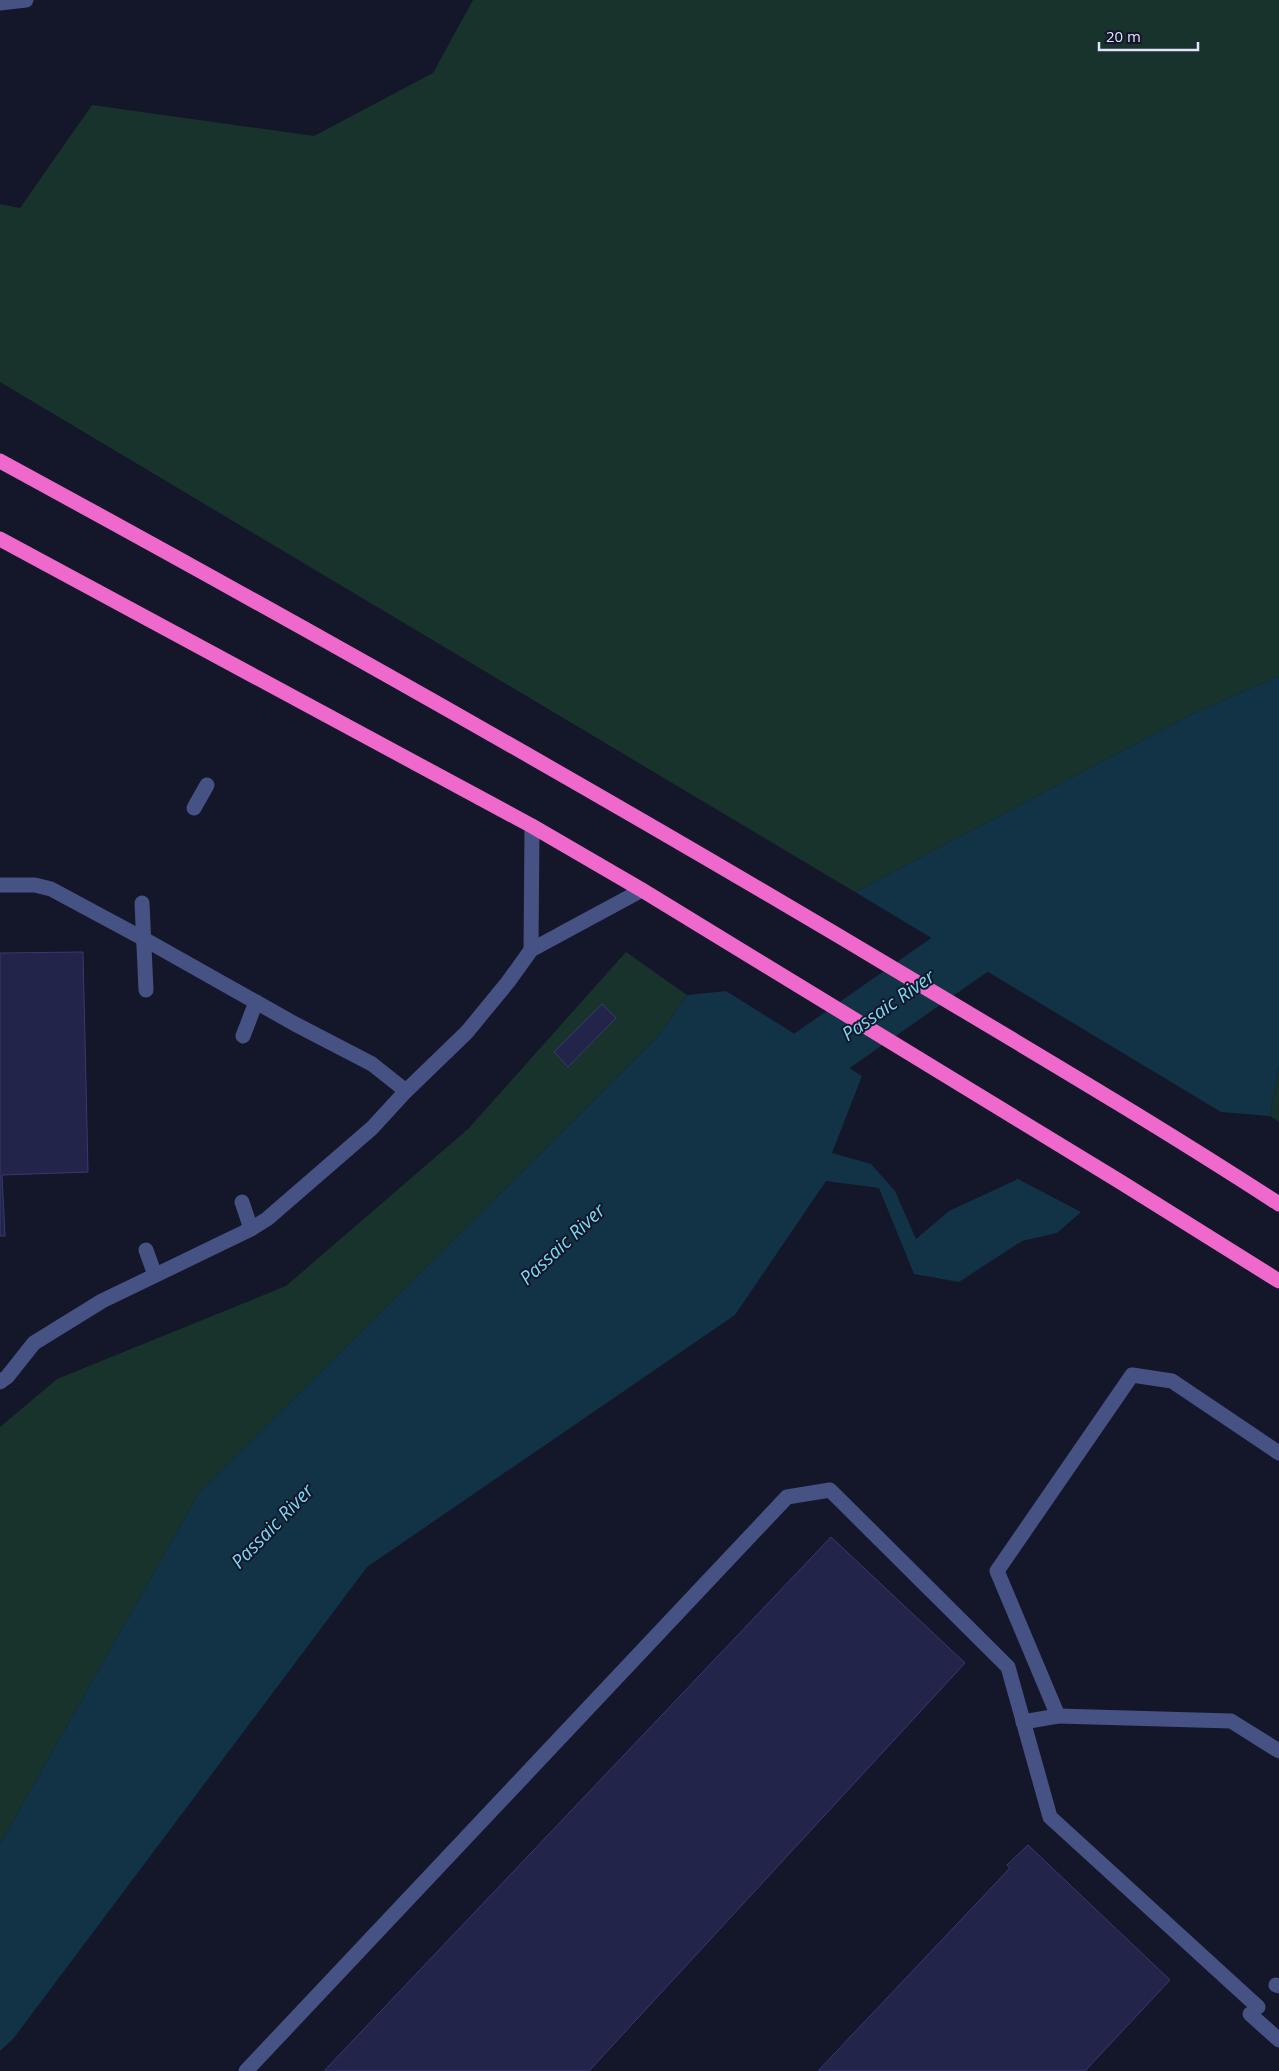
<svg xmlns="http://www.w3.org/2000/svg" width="1279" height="2071" font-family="'Open Sans',sans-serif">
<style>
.green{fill:#18332b}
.water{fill:#123245}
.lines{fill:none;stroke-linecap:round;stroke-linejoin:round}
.river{stroke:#123245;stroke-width:60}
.building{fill:#222449;stroke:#373a72}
.minor{stroke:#455283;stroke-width:15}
.highway{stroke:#ee69cb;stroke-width:15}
.labels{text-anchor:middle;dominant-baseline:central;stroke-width:4;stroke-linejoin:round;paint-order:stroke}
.water-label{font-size:19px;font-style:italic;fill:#7ad8f0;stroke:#14162a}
</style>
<rect width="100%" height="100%" fill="#14162a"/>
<g class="green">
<polygon points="473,0 1279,0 1279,676 1192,714 855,892 0,382 0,204 20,208 92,105 314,136 433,73"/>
<polygon points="626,952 687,995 658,1036 199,1493 0,1844 0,1427 57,1379 286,1286 468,1129"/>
<polygon points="1279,1066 1279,1122 1270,1116"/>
</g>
<g class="water">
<polygon points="1279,676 1279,1066 1270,1116 1221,1112 855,892 1192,714"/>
<polygon points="726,991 862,1076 832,1153 871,1164 895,1191 916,1239 949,1211 1018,1179 1081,1212 1057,1233 1022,1241 959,1282 914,1274 879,1188 826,1181 735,1315 367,1567 13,2039 0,2051 0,1844 199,1493 658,1036 687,995"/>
</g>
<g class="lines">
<polyline class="river" points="753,1099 1028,907"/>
</g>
<g class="building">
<polygon points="83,952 88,1172 2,1175 5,1236 0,1236 0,953"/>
<polygon points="602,1004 616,1018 568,1067 554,1052"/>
<polygon points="831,1537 965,1663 589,2071 324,2071"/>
<polygon points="1028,1845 1170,1980 1085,2071 818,2071 1010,1868 1007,1865"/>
</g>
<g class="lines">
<g class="minor">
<polyline points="0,3 26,0"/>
<polyline points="194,808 207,785"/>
<polyline points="0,885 35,885 51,889 144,939 295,1024 372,1064 406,1091 467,1032 508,982 531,950 642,890"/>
<polyline points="142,903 146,990"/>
<polyline points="531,950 532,826"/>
<polyline points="243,1036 256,1002"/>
<polyline points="242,1202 251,1229"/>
<polyline points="146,1250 155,1275"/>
<polyline points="0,1382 7,1377 34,1343 102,1301 251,1229 267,1219 372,1128 406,1091"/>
<polyline points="1058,1716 1231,1721 1279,1751"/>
<polyline points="1023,1722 1058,1716 997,1571 1132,1375 1172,1381 1279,1453"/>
<polyline points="1276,1985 1279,1986"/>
<polyline points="1250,2014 1279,2040"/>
<polyline points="246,2071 787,1497 830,1490 1008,1667 1050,1817 1258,2007"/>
</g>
<g class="highway">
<path d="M0,461C307,628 612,800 911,979C1035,1053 1159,1126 1279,1204"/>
<polyline points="0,539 532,826 642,890 1119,1181 1279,1281"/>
</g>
</g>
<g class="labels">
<g class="water-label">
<text transform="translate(888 1005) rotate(-35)">Passaic River</text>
<text transform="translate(562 1244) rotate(-43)">Passaic River</text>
<text transform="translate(272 1526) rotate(-46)">Passaic River</text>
</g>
</g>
<path d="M1099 42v8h99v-8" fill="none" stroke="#e0e4fc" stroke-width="2.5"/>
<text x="1106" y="42" font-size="15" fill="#e0e4fc" stroke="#14162a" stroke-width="4" paint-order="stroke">20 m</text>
</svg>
